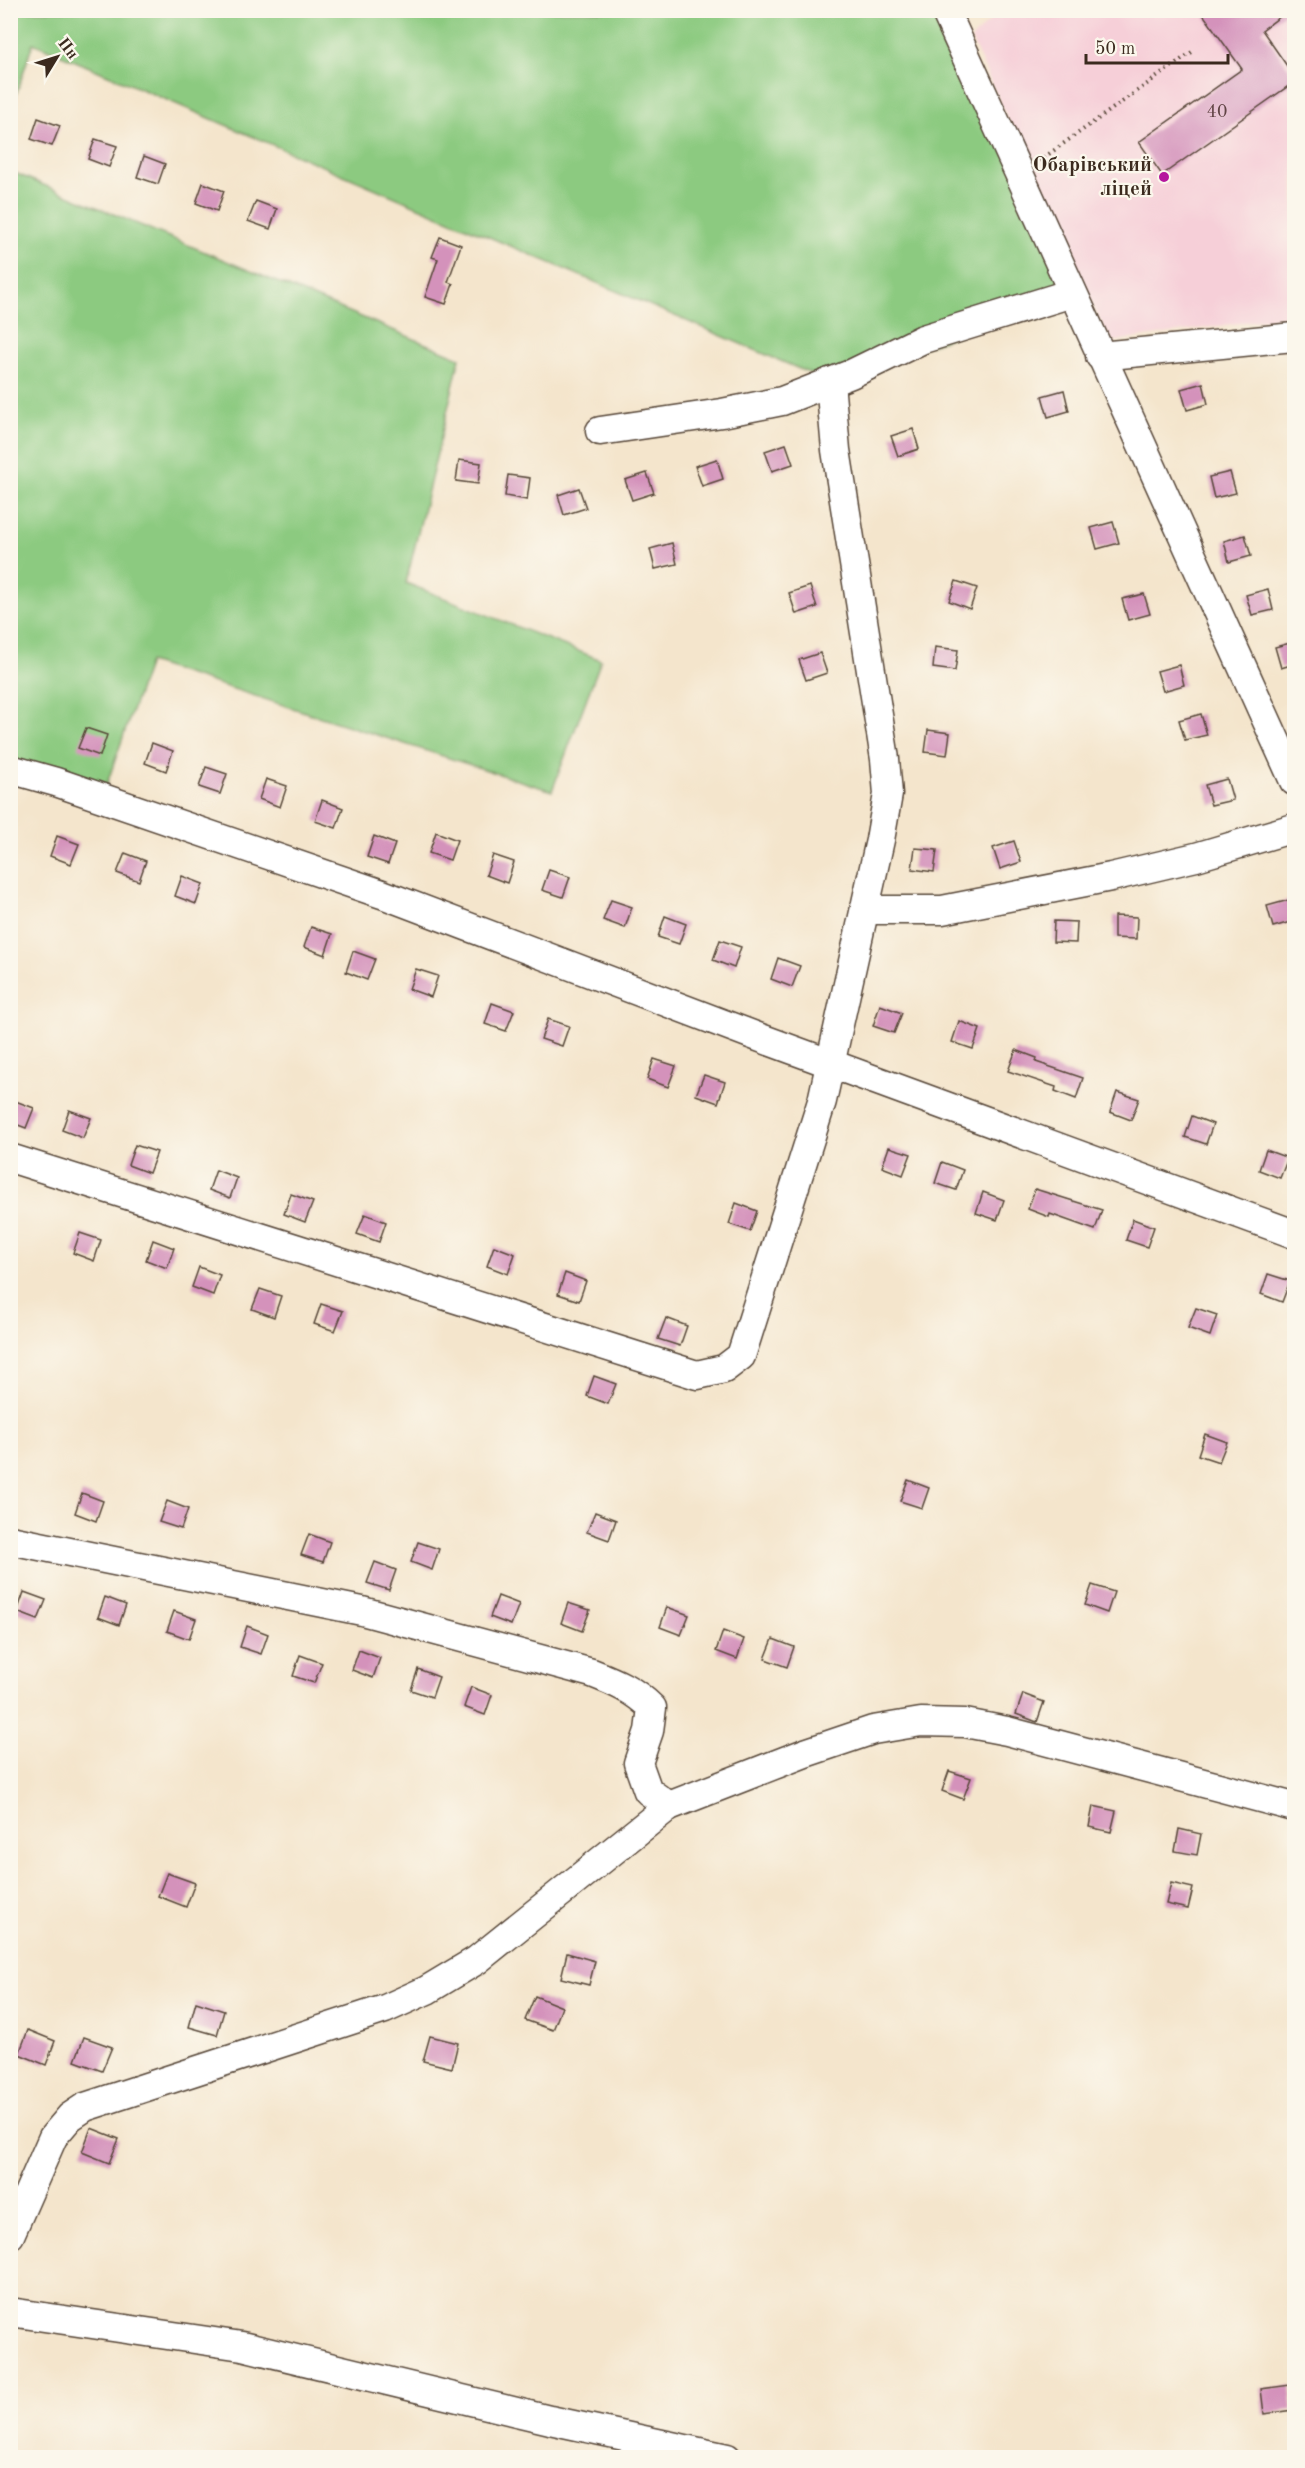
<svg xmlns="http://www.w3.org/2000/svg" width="1305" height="2468" font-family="'Old Standard TT',serif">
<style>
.built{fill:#f6cfd8}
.green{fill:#8cca80;stroke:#647a4f;stroke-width:1.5}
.building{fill:#d492bb}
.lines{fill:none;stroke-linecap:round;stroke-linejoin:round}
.minor-casing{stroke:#574638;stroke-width:31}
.path{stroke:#574638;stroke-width:4;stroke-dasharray:1.5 4.5;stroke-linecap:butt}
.minor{stroke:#fff;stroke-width:28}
.poi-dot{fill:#b5179e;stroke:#fbf7ec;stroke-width:2}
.labels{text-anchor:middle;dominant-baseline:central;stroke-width:4.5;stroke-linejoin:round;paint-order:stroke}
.number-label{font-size:18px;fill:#614445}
.poi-label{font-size:21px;font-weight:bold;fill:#3b2a1e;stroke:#fbf7ec;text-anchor:end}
</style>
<rect width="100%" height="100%" fill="#fbf7ec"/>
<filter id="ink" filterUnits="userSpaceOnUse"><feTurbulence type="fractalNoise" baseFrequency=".0167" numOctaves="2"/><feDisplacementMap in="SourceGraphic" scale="12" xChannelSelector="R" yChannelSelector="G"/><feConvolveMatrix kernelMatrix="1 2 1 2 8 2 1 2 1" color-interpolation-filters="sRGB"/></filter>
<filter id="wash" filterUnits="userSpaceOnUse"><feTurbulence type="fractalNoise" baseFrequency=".008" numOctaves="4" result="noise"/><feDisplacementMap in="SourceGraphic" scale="24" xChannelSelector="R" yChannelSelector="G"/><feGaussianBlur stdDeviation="1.35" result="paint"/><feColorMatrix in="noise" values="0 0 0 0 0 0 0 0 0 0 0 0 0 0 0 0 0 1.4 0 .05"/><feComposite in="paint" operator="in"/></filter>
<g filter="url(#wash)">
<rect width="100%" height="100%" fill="#f4e5cc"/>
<polygon class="built" points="1000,11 1294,11 1294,315 1110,342 971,39"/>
<g class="green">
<polygon points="11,11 945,11 1072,293 830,382 33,43 11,110"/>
<polygon points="10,171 460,358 406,583 601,660 552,791 149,662 102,798 11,769"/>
</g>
<g id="blocks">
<g class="building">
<polygon points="1200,10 1289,10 1262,30 1294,76 1294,82 1162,175 1139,142 1242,69"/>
<polygon points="38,118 60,126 52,146 31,139"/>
<polygon points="95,139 117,146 109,167 88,159"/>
<polygon points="144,156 165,164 158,184 137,177"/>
<polygon points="203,183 224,191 217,211 196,203"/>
<polygon points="256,201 277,209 270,229 248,221"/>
<polygon points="440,237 461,245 448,282 453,284 446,304 425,297 438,259 432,257"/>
<polygon points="1203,383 1208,404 1187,410 1181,389"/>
<polygon points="1064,390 1069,411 1048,417 1042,396"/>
<polygon points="913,429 919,449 898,456 891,436"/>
<polygon points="786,444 793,464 772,471 765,451"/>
<polygon points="717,459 723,479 702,486 695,466"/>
<polygon points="459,460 481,463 478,484 456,481"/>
<polygon points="1230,472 1236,493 1214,498 1209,477"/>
<polygon points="647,473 654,493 632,500 625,480"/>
<polygon points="508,475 530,478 527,500 505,496"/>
<polygon points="579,488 586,508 564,515 558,495"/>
<polygon points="1113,522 1119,543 1097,549 1091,528"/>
<polygon points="1245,535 1251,556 1229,562 1224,541"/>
<polygon points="672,543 677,564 655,569 650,549"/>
<polygon points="956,581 977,588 970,609 949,601"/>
<polygon points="810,586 817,607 796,614 789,593"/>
<polygon points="1268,589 1273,610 1252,615 1246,595"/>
<polygon points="1144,594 1150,614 1128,620 1122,599"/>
<polygon points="1294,642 1294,664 1281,668 1275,647"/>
<polygon points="935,647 958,650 955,671 933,668"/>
<polygon points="820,653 827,673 806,680 799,660"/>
<polygon points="1179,665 1184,685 1163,691 1157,671"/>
<polygon points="1201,714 1207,735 1185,740 1179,720"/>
<polygon points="86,728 107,735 100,756 78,748"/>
<polygon points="928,730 950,733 947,755 925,752"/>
<polygon points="152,743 173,751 166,771 145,763"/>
<polygon points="206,767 227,774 220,794 199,787"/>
<polygon points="266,779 287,786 280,807 259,799"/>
<polygon points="1227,779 1233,800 1211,805 1205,785"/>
<polygon points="322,800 343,808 336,828 315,821"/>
<polygon points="436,832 457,840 450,860 429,853"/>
<polygon points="57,836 79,844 71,864 50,856"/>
<polygon points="374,836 395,844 388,864 367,857"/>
<polygon points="1014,841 1021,862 1000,869 993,848"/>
<polygon points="915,848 937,850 934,872 912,869"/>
<polygon points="125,853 146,861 139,881 117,873"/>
<polygon points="493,855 514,862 507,883 486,875"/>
<polygon points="549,870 570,877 563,897 542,890"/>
<polygon points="182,876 203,884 196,904 175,896"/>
<polygon points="611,900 632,907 625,928 603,920"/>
<polygon points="1289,900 1294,921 1273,927 1267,906"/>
<polygon points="665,916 686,924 679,944 658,937"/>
<polygon points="1114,916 1137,917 1136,939 1114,938"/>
<polygon points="1054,921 1077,922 1076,943 1053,942"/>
<polygon points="311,927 332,934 325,955 304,947"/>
<polygon points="720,940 741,947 734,968 713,960"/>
<polygon points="353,951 375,959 367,980 346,972"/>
<polygon points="778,958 800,966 792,987 771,979"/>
<polygon points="416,969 438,976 431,997 409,989"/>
<polygon points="492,1003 514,1011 506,1031 485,1024"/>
<polygon points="880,1005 902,1013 894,1033 873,1026"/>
<polygon points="548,1019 569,1026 562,1046 541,1039"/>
<polygon points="959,1021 980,1029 973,1049 952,1042"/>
<polygon points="1016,1050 1037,1058 1036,1062 1083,1078 1076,1099 1055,1091 1056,1087 1008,1071"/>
<polygon points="654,1059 676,1066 668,1087 647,1079"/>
<polygon points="704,1075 725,1082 718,1103 696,1095"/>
<polygon points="1117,1092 1139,1099 1131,1120 1110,1112"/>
<polygon points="10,1099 34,1108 26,1128 10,1122"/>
<polygon points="69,1110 91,1118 83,1138 62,1130"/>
<polygon points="1192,1116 1213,1124 1206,1144 1185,1137"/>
<polygon points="135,1145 157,1152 149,1173 128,1165"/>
<polygon points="889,1147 911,1154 903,1175 882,1167"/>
<polygon points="1266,1150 1288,1158 1280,1178 1259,1170"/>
<polygon points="942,1162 963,1170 956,1190 935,1183"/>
<polygon points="216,1170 237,1178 230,1198 209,1190"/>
<polygon points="1035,1189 1102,1210 1095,1230 1050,1214 1049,1217 1028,1209"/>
<polygon points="983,1192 1004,1200 997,1220 976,1213"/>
<polygon points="291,1194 313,1202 305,1222 284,1214"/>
<polygon points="736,1203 757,1211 750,1231 729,1224"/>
<polygon points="365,1214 386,1222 379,1242 357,1234"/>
<polygon points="1133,1219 1154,1227 1147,1247 1126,1240"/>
<polygon points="80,1233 101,1240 94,1261 73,1253"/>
<polygon points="153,1240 174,1248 167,1268 146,1260"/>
<polygon points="494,1246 515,1254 508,1274 487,1266"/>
<polygon points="199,1267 220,1275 213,1295 192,1287"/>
<polygon points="565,1273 586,1281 579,1301 558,1294"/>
<polygon points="1268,1274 1290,1281 1282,1302 1261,1294"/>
<polygon points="260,1289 281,1296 274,1317 252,1309"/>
<polygon points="321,1304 343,1311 335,1331 314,1324"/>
<polygon points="1196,1308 1217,1315 1210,1336 1188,1328"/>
<polygon points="666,1318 687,1326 680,1346 658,1339"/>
<polygon points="594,1376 616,1384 608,1404 587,1396"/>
<polygon points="1205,1434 1227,1442 1219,1462 1198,1455"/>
<polygon points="908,1480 929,1488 922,1508 900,1501"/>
<polygon points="82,1493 103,1501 96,1521 75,1513"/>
<polygon points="167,1501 188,1509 181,1529 159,1522"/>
<polygon points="595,1512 616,1520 609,1540 587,1532"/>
<polygon points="309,1534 330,1542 323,1562 301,1555"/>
<polygon points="418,1542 439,1549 432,1570 411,1562"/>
<polygon points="375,1562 396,1570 389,1590 367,1583"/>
<polygon points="1092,1585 1114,1592 1107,1613 1085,1605"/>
<polygon points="24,1592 46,1600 38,1620 17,1612"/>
<polygon points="498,1596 519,1604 511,1625 490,1617"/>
<polygon points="105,1597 126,1605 119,1625 98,1617"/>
<polygon points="568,1603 590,1610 582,1631 561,1623"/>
<polygon points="667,1607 689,1615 681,1635 660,1627"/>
<polygon points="174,1611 196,1619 189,1639 167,1631"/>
<polygon points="247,1626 268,1634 261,1654 240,1647"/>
<polygon points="723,1631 744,1639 737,1659 716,1651"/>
<polygon points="773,1639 794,1647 787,1667 765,1659"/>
<polygon points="359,1650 380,1658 373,1678 352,1670"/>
<polygon points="300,1655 322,1663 314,1683 293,1676"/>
<polygon points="418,1669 439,1677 432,1697 411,1690"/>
<polygon points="471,1687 492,1695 485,1715 464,1707"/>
<polygon points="1023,1694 1044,1702 1037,1722 1016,1714"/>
<polygon points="949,1771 971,1778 963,1799 942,1791"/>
<polygon points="1093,1806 1116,1811 1111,1832 1089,1827"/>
<polygon points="1179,1829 1201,1834 1197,1855 1175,1851"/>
<polygon points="167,1873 195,1883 186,1907 158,1896"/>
<polygon points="1171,1883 1193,1888 1188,1909 1166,1904"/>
<polygon points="567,1953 595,1961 589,1985 561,1978"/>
<polygon points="535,1996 562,2007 553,2030 525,2020"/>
<polygon points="196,2002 224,2011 217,2035 189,2027"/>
<polygon points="28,2030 55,2041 46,2065 19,2054"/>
<polygon points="430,2036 458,2043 452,2068 423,2061"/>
<polygon points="84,2037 112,2047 102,2071 75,2061"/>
<polygon points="91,2128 119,2139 109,2163 82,2152"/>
<polygon points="1290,2385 1293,2410 1264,2414 1261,2389"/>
</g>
</g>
</g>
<g filter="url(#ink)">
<use href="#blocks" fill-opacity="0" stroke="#574638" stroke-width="1.5"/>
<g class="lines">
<defs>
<g id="minor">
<polyline points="945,10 1294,781"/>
<polyline points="1100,356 1294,337"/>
<polyline points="600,431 722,413 782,401 851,374 923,339 1072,293"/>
<polyline points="10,769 56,782 382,894 758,1037 1294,1234"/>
<polyline points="865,910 942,910 1111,877 1196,857 1294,828"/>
<polyline points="10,1158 697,1375 724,1369 741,1356 822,1101 880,840 888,794 885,759 836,450 830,382"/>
<path d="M10,1540L362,1611L592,1673C615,1682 634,1690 652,1708L649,1731L638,1763L648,1791L669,1806"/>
<polyline points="10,2235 53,2137 70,2117 85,2107 385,2009 427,1990 477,1960 669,1806 805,1753 873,1730 921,1722 965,1723 1007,1731 1294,1807"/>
<polyline points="10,2312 242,2346 550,2420 727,2458"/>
</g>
</defs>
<use href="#minor" class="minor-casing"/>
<polyline class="path" points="1039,161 1192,52"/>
<use href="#minor" class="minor"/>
</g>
</g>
<circle class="poi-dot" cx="1164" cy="177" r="6"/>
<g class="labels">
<g class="number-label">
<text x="1217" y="112">40</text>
</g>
<g class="poi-label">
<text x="1152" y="165">Обарівський<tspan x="1152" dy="24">ліцей</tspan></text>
</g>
</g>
<rect width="1305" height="2468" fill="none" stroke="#fbf7ec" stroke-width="36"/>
<g transform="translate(57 57) rotate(52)" stroke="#fbf7ec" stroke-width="4.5" paint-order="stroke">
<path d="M0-4.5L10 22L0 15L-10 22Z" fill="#3b2a1e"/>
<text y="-9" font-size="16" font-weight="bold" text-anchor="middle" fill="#3b2a1e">Пн</text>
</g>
<path d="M1086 54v9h142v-9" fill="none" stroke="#3b2a1e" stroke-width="3"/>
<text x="1095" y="54" font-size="18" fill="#3b2a1e" stroke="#fbf7ec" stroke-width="4.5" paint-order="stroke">50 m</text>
</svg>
